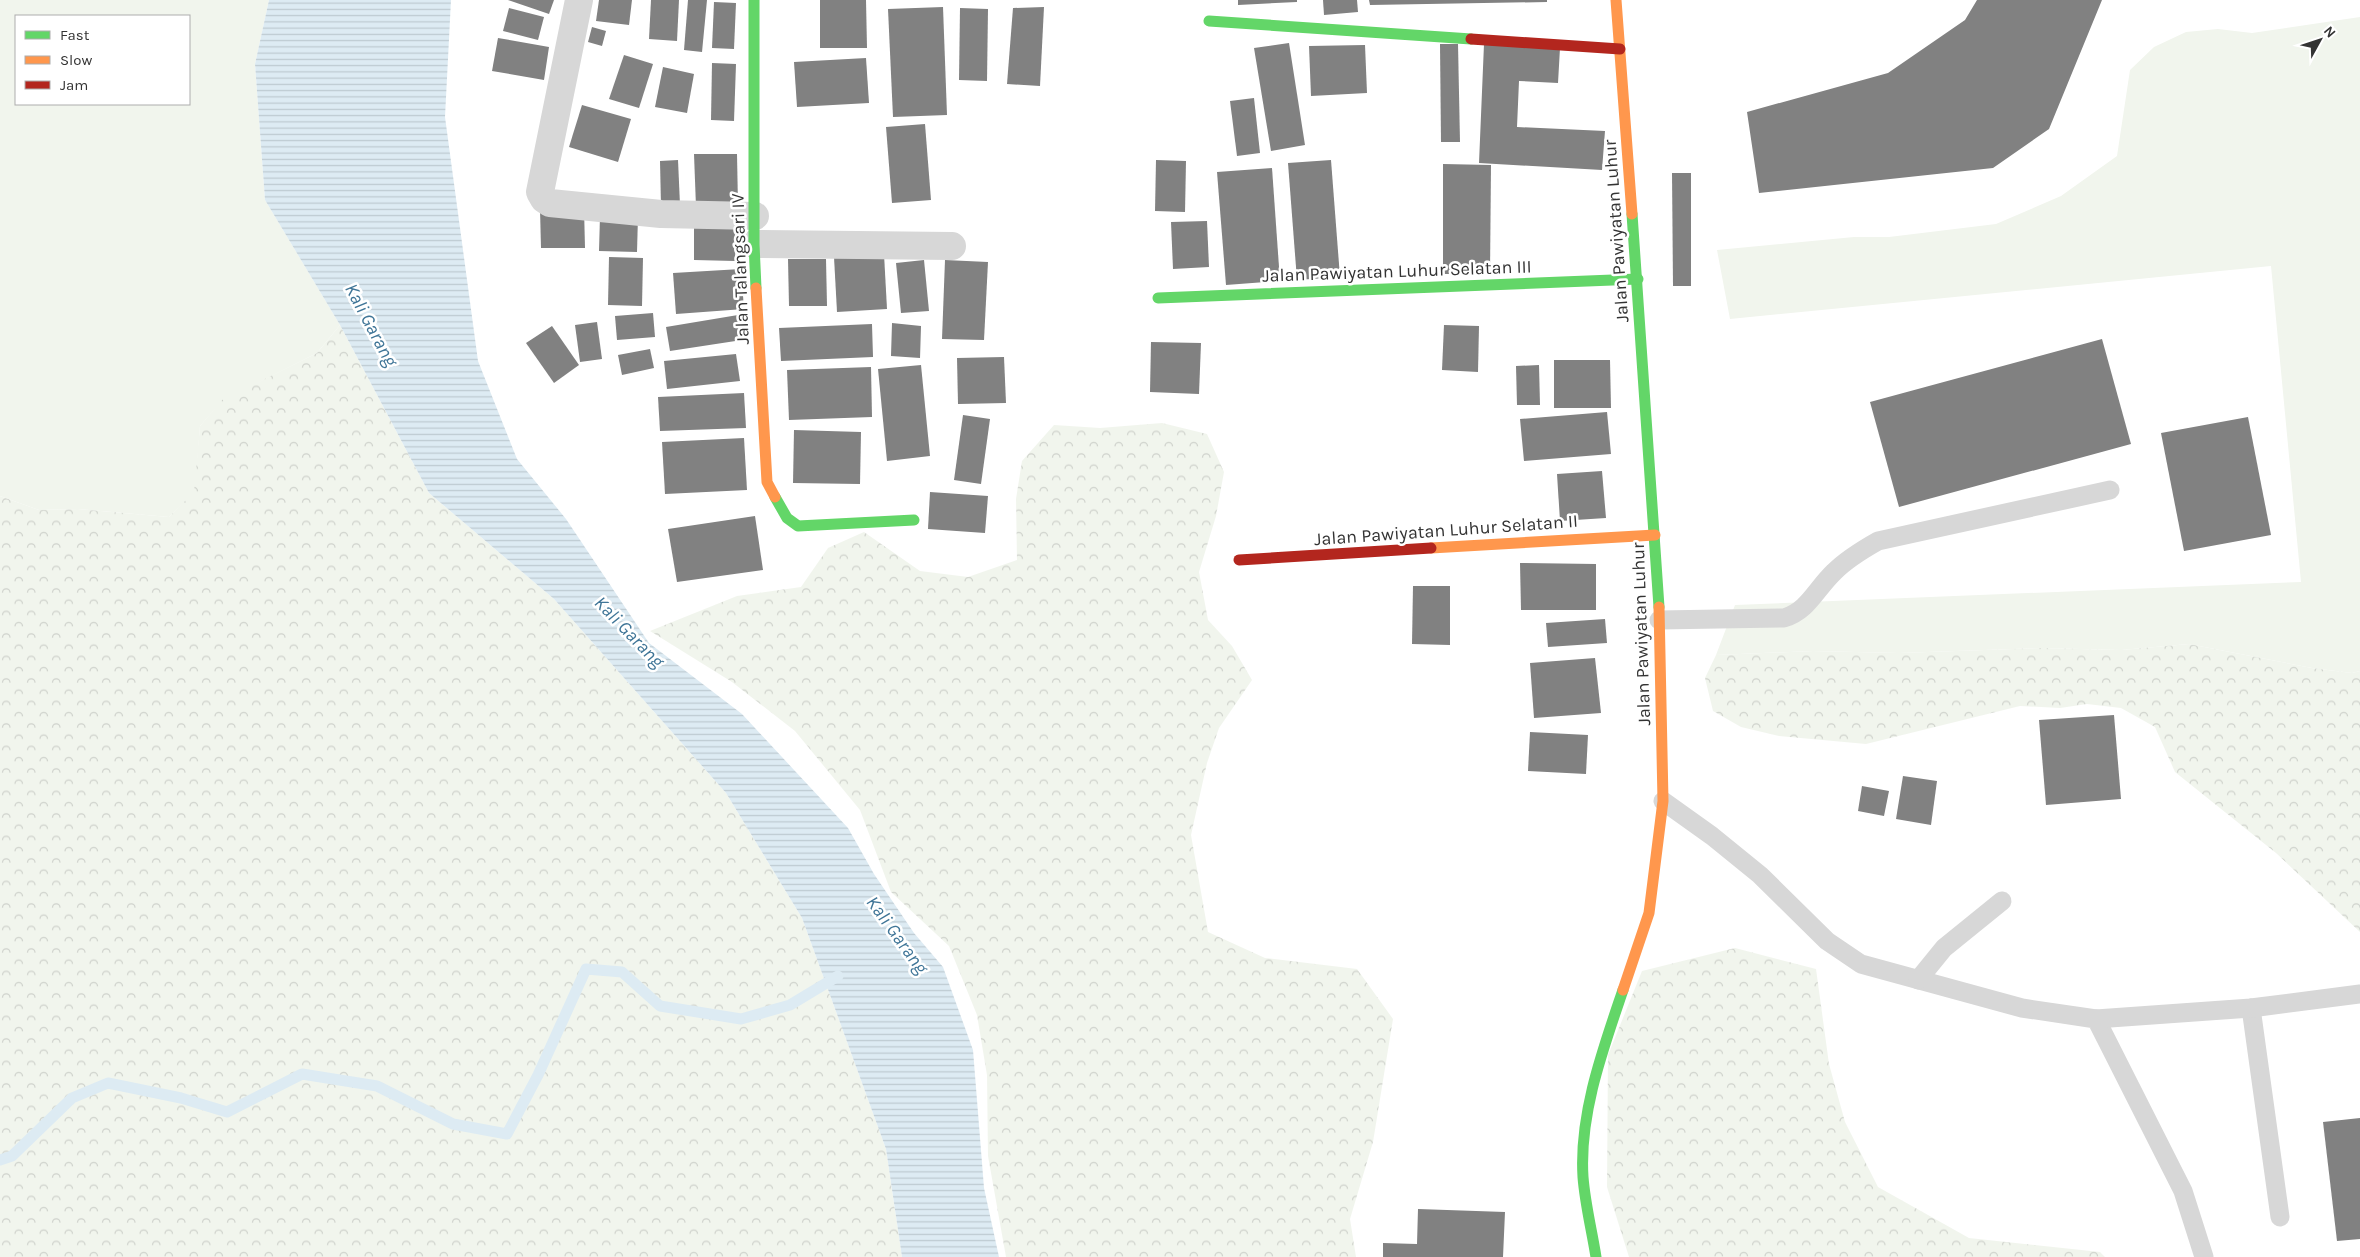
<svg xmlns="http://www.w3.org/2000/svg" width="2360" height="1257" font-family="Karla,sans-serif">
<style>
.green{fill:#f1f5ed;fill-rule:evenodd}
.forest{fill:url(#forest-crowns)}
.water{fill:url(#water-rules)}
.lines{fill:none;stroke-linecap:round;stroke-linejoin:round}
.stream{stroke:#ddebf3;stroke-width:11}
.building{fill:#818181}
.lane{stroke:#d7d7d7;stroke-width:19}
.street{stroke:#d7d7d7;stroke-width:28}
.fast{stroke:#63d668;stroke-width:11}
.slow{stroke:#ff974d;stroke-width:11}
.jam{stroke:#b3261e;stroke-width:11}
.labels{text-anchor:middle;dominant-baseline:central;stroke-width:5;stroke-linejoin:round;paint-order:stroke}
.street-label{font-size:18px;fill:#333;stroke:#fff}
.water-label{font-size:19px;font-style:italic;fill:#3f7597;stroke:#fff}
</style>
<defs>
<pattern id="forest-crowns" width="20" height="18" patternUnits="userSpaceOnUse" patternTransform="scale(1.25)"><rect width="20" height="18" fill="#f1f5ed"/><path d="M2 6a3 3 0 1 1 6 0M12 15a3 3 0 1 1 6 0" fill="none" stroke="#cfd2cc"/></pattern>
<pattern id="water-rules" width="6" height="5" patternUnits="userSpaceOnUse" patternTransform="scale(1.25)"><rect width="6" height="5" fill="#ddebf3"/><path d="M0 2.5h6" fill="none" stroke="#becad1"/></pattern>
</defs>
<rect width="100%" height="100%" fill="#fff"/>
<g class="green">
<path d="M0,0H269L255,64L265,200L340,325L317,353L222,401L200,426L195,492L169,517L78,509L39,510L0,496ZM16,16H189V104H16Z"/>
<polygon points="2360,17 2360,671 2352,673 2312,668 2189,644 2121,650 2041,648 1899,653 1813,651 1716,655 1735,605 2301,582 2271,266 1730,319 1717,250 1854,237 1889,237 1996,224 2061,196 2117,156 2130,70 2154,47 2186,32 2218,29 2252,33"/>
</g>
<g class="forest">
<polygon points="340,325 429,493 554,599 726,793 802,918 886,1149 902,1257 0,1257 0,496 39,510 78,509 169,517 194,492 200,426 222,400 317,353"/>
<polygon points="1162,423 1207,434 1224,472 1216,516 1199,572 1208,620 1232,646 1252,680 1219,728 1207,763 1191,835 1208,932 1265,958 1357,969 1393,1019 1373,1142 1350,1219 1356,1257 1006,1257 988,1156 987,1075 977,1015 949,946 891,892 860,810 795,731 732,682 650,631 737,596 801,587 828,548 864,532 920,571 968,577 1017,560 1016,499 1022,461 1054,425 1100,428"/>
<polygon points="2189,644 2312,668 2352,673 2360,671 2360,932 2276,853 2175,772 2155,727 2121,708 2087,704 2060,708 2020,706 1866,744 1779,736 1741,727 1713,711 1705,678 1716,655 1813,651 1899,653 2041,648 2121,650"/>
<polygon points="1735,948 1816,969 1829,1064 1845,1122 1878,1187 1969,1238 2100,1252 2105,1257 1629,1257 1607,1187 1608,1055 1642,971"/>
</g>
<polygon class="water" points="269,0 451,0 445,117 478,361 517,459 566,519 649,643 742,714 848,828 874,874 914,933 943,967 973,1050 984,1188 999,1257 902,1257 886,1149 802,918 726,793 554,599 429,493 340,325 265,200 255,64"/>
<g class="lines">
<polyline class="stream" points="0,1160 12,1156 72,1098 108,1083 181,1098 227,1112 302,1074 377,1086 453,1124 507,1134 538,1075 586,969 622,972 660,1006 741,1019 790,1005 838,976"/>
</g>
<g class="building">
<polygon points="508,0 554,0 549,14"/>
<polygon points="599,0 632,0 629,25 596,21"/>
<polygon points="651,0 679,0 677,41 649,39"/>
<polygon points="688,0 707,0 702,52 684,50"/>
<polygon points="820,0 866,0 867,48 820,48"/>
<polygon points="1238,0 1297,0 1297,2 1238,5"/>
<polygon points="1323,0 1357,0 1358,12 1324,15"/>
<polygon points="1369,0 1547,0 1547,2 1370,5"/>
<polygon points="1977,0 2102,0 2049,129 1993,168 1759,193 1747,112 1888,73 1965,20"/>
<polygon points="714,2 736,3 734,49 712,48"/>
<polygon points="943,7 947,115 893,117 888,9"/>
<polygon points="1044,7 1040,86 1007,84 1013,8"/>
<polygon points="509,8 544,17 538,40 503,31"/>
<polygon points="960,8 988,9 987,81 959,80"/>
<polygon points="592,27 606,31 602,46 588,42"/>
<polygon points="498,38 549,47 544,80 492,71"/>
<polygon points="1289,43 1305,145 1271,151 1254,48"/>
<polygon points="1440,44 1458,44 1460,142 1441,142"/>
<polygon points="1484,44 1560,48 1558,83 1519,81 1517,127 1605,131 1602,170 1479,163"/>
<polygon points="1365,45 1367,93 1311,96 1309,46"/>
<polygon points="624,55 653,64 639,108 609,99"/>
<polygon points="866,58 869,103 797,107 794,62"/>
<polygon points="712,63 736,64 734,121 711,120"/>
<polygon points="663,67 694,74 687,113 655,107"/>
<polygon points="1254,98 1260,153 1237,156 1230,101"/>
<polygon points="582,105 631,119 618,162 569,147"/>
<polygon points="925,124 931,200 892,203 886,127"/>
<polygon points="694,154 737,154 738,206 696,207"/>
<polygon points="678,160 680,205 661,206 660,161"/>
<polygon points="1156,160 1186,161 1185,212 1155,211"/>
<polygon points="1331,160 1340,277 1297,280 1288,163"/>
<polygon points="1443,164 1491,165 1490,274 1443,274"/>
<polygon points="1272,168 1280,281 1226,285 1217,172"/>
<polygon points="1672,173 1691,173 1691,286 1673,286"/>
<polygon points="584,208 585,248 541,248 540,209"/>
<polygon points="600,216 638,216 637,252 599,251"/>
<polygon points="1207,221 1209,267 1173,269 1171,222"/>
<polygon points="694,226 736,227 735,261 694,260"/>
<polygon points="884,254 887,309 837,312 834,257"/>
<polygon points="609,257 643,258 642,306 608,305"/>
<polygon points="788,259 826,259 827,306 789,306"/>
<polygon points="924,260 929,311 901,313 896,263"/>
<polygon points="945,260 988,262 984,340 942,339"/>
<polygon points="741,269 744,309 676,314 673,273"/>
<polygon points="653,313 655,337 617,340 615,316"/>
<polygon points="738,315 742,340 670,351 666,327"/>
<polygon points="597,322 602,359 580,362 575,325"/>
<polygon points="892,323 921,326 920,358 891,356"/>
<polygon points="872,324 873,357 781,361 779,328"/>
<polygon points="1444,325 1479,326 1478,372 1442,370"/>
<polygon points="552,326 579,365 554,383 526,343"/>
<polygon points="2102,339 2131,444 1899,507 1870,402"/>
<polygon points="1151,342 1201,343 1199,394 1150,392"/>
<polygon points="650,349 654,368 622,375 618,355"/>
<polygon points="736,354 740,381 667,389 664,361"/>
<polygon points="1004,357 1006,403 958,404 957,358"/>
<polygon points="1554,360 1610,360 1611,408 1554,408"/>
<polygon points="921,365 930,456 887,461 878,369"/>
<polygon points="1539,365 1540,405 1517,405 1516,366"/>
<polygon points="871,367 872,417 789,420 787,370"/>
<polygon points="744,393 746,428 660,431 658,397"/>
<polygon points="1607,412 1611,454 1524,461 1520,419"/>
<polygon points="963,415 990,419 981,484 954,480"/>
<polygon points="2248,417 2271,535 2184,551 2161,433"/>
<polygon points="794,430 861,432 860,484 793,483"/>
<polygon points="744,438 747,490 665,494 662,442"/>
<polygon points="1602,471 1606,518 1560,521 1557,474"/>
<polygon points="930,492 988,496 985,533 928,529"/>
<polygon points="755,516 763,570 677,582 668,529"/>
<polygon points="1520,563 1596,564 1596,610 1521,610"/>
<polygon points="1413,586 1450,586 1450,645 1412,644"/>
<polygon points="1605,619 1607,643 1548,647 1546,623"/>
<polygon points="1595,658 1601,713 1534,718 1530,663"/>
<polygon points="2114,715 2121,799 2046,805 2039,720"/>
<polygon points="1530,732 1588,735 1586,774 1528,771"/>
<polygon points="1903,776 1937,781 1931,825 1896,819"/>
<polygon points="1862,786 1889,791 1884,816 1858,811"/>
<polygon points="2360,1118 2360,1239 2337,1241 2323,1122"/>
<polygon points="1418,1209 1505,1212 1503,1257 1383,1257 1383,1243 1417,1244"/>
</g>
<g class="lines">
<g class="lane">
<path d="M1659,620L1784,618C1808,611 1816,589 1834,572C1847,559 1862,550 1878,541L2110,490"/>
<polyline points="1663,801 1712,836 1760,875 1827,941 1861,964 2022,1008 2096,1019 2183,1191 2204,1257"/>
<polyline points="1918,980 1944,948 2002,901"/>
<polyline points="2251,1008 2280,1217"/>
<polyline points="2096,1019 2251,1008 2360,994"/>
</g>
<g class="street">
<polyline points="579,0 540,192 544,199 550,203 661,214 755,216"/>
<polyline points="754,244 952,246"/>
</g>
<g class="fast">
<polyline points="754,0 754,244 756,288"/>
<polyline points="1209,21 1471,39"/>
<polyline points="1632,214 1659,607"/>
<polyline points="1158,298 1638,279"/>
<polyline points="775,497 787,518 798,526 914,520"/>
<path d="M1596,1257C1592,1231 1585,1204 1583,1177C1579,1114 1603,1049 1623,990"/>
</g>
<g class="slow">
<polyline points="1616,0 1632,214"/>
<polyline points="756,288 767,482 775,497"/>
<polyline points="1431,548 1655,535"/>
<polyline points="1623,990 1649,913 1663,801 1659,607"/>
</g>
<g class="jam">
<polyline points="1471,39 1620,49"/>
<polyline points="1239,560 1431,548"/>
</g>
</g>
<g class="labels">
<g class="street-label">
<text transform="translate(1616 231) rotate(-94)">Jalan Pawiyatan Luhur</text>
<text transform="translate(740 269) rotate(-92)">Jalan Talangsari IV</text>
<text transform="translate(1397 271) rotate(-2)">Jalan Pawiyatan Luhur Selatan III</text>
<text transform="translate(1446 530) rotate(-4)">Jalan Pawiyatan Luhur Selatan II</text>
<text transform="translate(1641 634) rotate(-92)">Jalan Pawiyatan Luhur</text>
</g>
<g class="water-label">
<text transform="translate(371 325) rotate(62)">Kali Garang</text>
<text transform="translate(629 632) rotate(46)">Kali Garang</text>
<text transform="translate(897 935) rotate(54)">Kali Garang</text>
</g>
</g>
<rect x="15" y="15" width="175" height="90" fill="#ffffff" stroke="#adadad"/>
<rect x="25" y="31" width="25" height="8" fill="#63d668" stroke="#adadad"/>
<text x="60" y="40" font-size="15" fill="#333333">Fast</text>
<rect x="25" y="56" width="25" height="8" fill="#ff974d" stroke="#adadad"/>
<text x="60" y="65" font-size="15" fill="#333333">Slow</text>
<rect x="25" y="81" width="25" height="8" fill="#b3261e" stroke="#adadad"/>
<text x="60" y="90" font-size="15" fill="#333333">Jam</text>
<g transform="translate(2320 40) rotate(50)" stroke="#ffffff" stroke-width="4" paint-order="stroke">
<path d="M0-4L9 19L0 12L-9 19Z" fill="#333333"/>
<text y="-8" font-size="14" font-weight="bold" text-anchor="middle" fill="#333333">N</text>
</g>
</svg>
